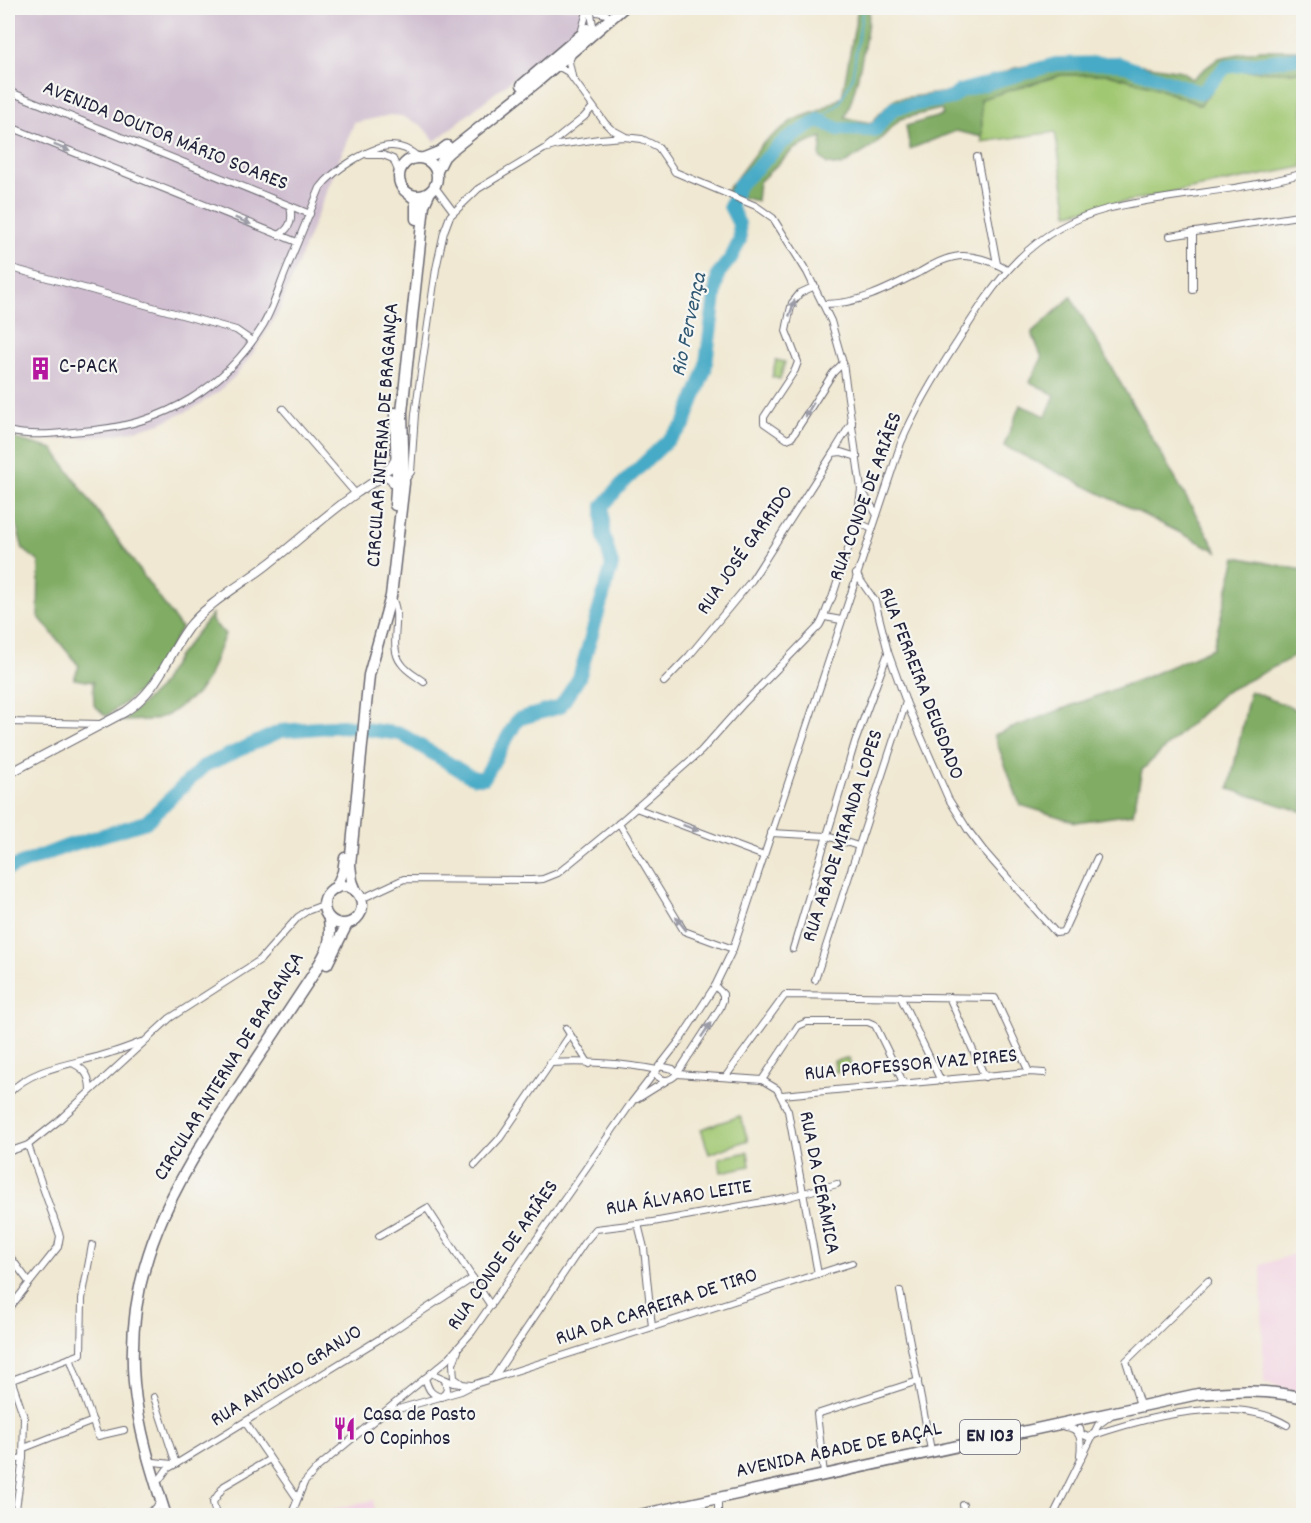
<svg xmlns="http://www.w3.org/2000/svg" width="1311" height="1523" font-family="Dekko,sans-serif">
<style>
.built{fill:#f2cfe0}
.industrial{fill:#cfbdcf}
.green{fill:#a0c771;stroke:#617456;stroke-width:1.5}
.forest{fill:#80ac63;stroke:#51674f;stroke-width:1.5}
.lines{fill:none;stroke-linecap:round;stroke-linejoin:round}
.stream{stroke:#46aac6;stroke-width:2}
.river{stroke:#46aac6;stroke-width:14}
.minor-casing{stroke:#6a6770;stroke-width:8}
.tertiary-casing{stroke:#6a6770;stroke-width:10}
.primary-casing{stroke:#6a6770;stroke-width:13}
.minor{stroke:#fff;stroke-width:6}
.tertiary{stroke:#fff;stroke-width:8}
.primary{stroke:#fff;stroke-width:10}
.oneway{fill:#9c9ca7}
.labels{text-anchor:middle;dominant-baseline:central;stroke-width:4.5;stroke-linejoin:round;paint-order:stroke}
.shield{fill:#f6f6f2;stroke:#626272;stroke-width:1.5}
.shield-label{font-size:20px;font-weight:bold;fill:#22223b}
.street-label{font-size:21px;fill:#22223b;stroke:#f6f6f2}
.poi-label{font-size:21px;fill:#22223b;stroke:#f6f6f2;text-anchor:start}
.water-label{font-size:22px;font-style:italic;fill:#305873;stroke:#f6f6f2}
</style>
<rect width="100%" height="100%" fill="#f6f6f2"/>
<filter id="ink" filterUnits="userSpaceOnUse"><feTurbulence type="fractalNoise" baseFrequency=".0167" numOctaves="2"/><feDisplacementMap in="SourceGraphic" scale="12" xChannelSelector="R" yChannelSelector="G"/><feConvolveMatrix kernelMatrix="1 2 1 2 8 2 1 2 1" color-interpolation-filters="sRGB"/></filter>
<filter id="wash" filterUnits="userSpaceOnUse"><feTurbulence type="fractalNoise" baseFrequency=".008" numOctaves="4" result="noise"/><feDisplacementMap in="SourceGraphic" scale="24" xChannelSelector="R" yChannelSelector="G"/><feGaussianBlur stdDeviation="1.35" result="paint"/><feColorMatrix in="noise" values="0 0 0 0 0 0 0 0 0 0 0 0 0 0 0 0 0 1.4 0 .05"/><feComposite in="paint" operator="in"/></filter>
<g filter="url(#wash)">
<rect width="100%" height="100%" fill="#f0e8d2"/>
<g class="built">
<polygon points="1303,1251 1303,1393 1264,1383 1261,1265"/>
<polygon points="373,1500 376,1515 308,1515"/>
</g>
<polygon class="industrial" points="8,8 601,8 435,141 421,125 401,116 390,115 354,123 278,313 251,356 234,377 219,391 194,408 161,423 132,431 105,436 47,440 26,439 8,434"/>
<g class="green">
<polygon points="1231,71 1303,72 1303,167 1068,213 1055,132 982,142 981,99 1061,75 1109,74 1154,87 1200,105 1224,76"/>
<polygon points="776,360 785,362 780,379 772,377"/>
<polygon points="849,1058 851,1069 836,1072 834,1061"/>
<polygon points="740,1116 748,1140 709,1154 701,1129"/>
<polygon points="748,1152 750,1166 721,1172 719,1158"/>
</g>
<g class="forest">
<path d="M858,8H870C865,44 859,83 845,118L871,123L894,99L949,92L1015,68L1066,58L1111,60L1182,71L1191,79L1219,58L1260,50H1303V72L1231,71L1224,76L1200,105L1154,87L1109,74L1061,75L981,99L982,137L956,131L910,149L906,126L943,115L941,109L900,119L874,146L841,166L827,164L820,157L822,137L794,149L759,182L757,201L725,193L762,144L793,120L821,110L842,97Z"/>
<polygon points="1071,297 1217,551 1004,446 1020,405 1046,416 1055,395 1030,382 1042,358 1032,333"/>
<path d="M8,437L53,449L181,628C158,673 149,687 106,716L94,705L93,682L74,679L79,666L38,616L39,562L23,549L8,494Z"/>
<polygon points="1236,557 1303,570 1303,646 1290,659 1223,693 1142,770 1133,814 1076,822 1020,805 994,735 1149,676 1213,648"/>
<polygon points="212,614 212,621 225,634 208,678 198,693 168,715 151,720 123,721 159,688 177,658"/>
<polygon points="1250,691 1303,712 1303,812 1229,789"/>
</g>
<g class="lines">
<polyline class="stream" points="819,120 839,104 852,79 863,8"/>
<polyline class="river" points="8,869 67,846 146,822 204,766 281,731 342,726 401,734 468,775 475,778 484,778 518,719 560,707 579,678 612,565 603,533 603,506 619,487 684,425 705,370 718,274 731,258 740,240 739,224 730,206 739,185 783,142 819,120 838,129 875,130 894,108 952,98 960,91 1056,64 1117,63 1201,93 1226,67 1295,58 1304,58"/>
</g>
</g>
<g filter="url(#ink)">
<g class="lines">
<defs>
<g id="minor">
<polyline points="590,8 593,25"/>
<polyline points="593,8 597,12 606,14"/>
<polyline points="581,33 588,8"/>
<polyline points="555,68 561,68 568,72 605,123 611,129 624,136"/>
<polyline points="572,76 569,62 572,54"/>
<polyline points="8,91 310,214"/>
<polyline points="8,126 297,242"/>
<polyline points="548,146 584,117 593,107"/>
<polyline points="368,155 383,155 393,159 399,173"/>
<polyline points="977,157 997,264"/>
<polyline points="1301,174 1304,186"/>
<polyline points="435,187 453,211"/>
<path d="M279,235C291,228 293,219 290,206"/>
<polyline points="1170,236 1304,215"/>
<polyline points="8,267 236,330 252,341"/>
<polyline points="815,286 800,293 792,303 790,311 786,331 798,362 795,370 764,417 764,423 787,439 792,437 833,373 843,363"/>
<polyline points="1193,290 1193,232"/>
<path d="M824,304C860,304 889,288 920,272C930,266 942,259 954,257C971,253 992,261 1007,270"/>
<polyline points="283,409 356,494"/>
<path d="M8,431C36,438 65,432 94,430C165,423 224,388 262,327C273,309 279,287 287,268C298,241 309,215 320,188C332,171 372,145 392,146C402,146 411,151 418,157"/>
<polyline points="833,453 852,422"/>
<polyline points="861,489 877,515"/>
<polyline points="857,522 872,529"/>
<polyline points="856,574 875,601 888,652 906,702 948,798 968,830 984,851 1056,933 1063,932 1097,858"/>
<path d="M391,597C404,616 387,645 401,663C406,671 416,676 424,682"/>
<polyline points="825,617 841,620"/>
<polyline points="664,682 689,656 752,580 833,453 841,452 857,457"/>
<polyline points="8,722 101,724"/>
<polyline points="636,808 764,856"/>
<polyline points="619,823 684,931 733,949"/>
<polyline points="771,833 827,836 858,846"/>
<path d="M361,899L404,879L532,880L543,879L558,873L619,823L701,751L742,705L819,626C825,617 826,607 832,598L857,522L861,489L843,363L831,321L807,272L773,218L756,206L675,172L658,147L642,139L624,137L599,139L558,145L544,149L478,189L450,216L444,232L436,269L415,414L411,472L405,480"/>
<polyline points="793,949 855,742 888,653"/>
<polyline points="815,980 906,702"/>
<polyline points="900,996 941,1081"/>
<polyline points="949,997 985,1077"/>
<polyline points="566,1028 589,1064"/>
<path d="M550,1063C583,1061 624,1063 657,1070"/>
<path d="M74,1064C86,1070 90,1077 90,1091"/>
<polyline points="659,1066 673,1069 677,1074"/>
<path d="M654,1074C663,1081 668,1083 677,1074L720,1008L723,1000V994L715,986"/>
<polyline points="677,1074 762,1080 777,1089 788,1111 818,1274"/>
<polyline points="726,1076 785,995 995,998 1029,1072"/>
<polyline points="762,1080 798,1026 807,1022 868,1022 875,1025 904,1084"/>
<path d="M8,1094C33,1066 77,1064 110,1053C121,1050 131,1046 141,1042"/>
<polyline points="782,1095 1029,1072 1044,1073"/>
<polyline points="637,1099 666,1081"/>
<polyline points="8,1152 28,1145 57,1122 170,1018 260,960 298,917 307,911 323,905"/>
<polyline points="475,1165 500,1138 570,1035"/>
<polyline points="638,1224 644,1248 652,1327"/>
<polyline points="379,1236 427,1208 491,1306"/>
<polyline points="8,1254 29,1282"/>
<polyline points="900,1291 931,1450"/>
<polyline points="8,1310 58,1247 60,1236 28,1145"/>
<polyline points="458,1351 453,1364 454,1378 462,1384 471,1385"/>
<polyline points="70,1358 98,1436 124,1430"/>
<polyline points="8,1370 24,1417 23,1458 15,1516"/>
<polyline points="431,1373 453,1383 461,1384"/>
<polyline points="494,1377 584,1243 596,1229 653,1222 785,1198 837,1184"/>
<path d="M425,1378C428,1388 430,1395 442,1397L447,1389L445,1380"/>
<polyline points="12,1380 81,1354 82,1299 92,1245"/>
<polyline points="154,1397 176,1464 386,1335 473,1278"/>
<polyline points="1140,1405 1126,1361 1208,1281"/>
<polyline points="381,1414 461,1391 475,1384 852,1263"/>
<polyline points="245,1422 297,1498"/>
<path d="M1065,1427C1081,1428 1082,1441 1080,1455"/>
<path d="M1080,1429L1081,1434L1088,1437C1143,1418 1234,1393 1287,1425"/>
<polyline points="24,1448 93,1421"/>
<polyline points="8,1461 23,1458"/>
<polyline points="154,1462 172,1464"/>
<polyline points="824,1474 817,1414 918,1381"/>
<polyline points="160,1479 167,1469 176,1464"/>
<polyline points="696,1502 700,1516"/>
<polyline points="963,1505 965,1516"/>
<path d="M90,1516C101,1510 108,1511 119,1516"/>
<polyline points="143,1516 156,1508 160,1500"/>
<polyline points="216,1516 213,1502 224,1486 270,1459"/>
<path d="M291,1516L304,1483L317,1468L448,1359L472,1332L632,1102L680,1040L715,986L733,949L901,443C916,408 935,376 956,344C996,280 1030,229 1107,209C1172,193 1239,192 1304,173"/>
<polyline points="718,1516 718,1497"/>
<polyline points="1053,1516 1098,1425 1110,1416"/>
</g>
<g id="tertiary">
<polyline points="376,476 390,468 396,459"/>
<path d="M8,774L125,712C160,688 165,660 188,628C207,603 243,584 267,565C298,541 325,515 357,493C366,487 375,480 385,476L391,479L396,488"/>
</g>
<g id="primary">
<polyline points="522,85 588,29"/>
<circle cx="418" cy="177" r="19"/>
<polyline points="424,158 439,152 447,146"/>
<polyline points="437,171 444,157 449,152 537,82 623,8"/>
<polyline points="410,195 416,200 416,219"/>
<polyline points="395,413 397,474 395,505"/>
<circle cx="343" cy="905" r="19"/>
<polyline points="336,888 343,872 345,858"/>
<polyline points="356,891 352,881 350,865 369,675 391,596 404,483 402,412 424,205 429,194"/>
<polyline points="327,964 347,924"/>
<path d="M166,1516C152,1472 138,1429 134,1383C124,1268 173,1186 234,1094C260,1054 286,1015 312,976C325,954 333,946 329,920"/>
<path d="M635,1516L1198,1394C1234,1391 1269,1389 1304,1398"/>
</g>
</defs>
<use href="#minor" class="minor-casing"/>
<use href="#tertiary" class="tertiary-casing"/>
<use href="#primary" class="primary-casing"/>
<use href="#minor" class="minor"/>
<use href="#tertiary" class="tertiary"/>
<use href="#primary" class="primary"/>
</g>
<defs><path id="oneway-solid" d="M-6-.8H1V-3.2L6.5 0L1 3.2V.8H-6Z" transform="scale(1.5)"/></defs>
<g class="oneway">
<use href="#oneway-solid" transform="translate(62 148) rotate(22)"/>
<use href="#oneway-solid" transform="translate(243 221) rotate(22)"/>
<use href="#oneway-solid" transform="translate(792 308) rotate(-71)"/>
<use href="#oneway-solid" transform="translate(809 410) rotate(122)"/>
<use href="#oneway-solid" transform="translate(691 828) rotate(20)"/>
<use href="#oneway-solid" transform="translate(681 924) rotate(-128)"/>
<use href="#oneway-solid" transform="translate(706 1030) rotate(-56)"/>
</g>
</g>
<defs>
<symbol id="building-bare" viewBox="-9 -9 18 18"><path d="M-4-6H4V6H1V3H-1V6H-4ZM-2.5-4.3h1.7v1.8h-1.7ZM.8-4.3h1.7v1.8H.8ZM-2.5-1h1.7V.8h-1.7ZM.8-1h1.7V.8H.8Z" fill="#b5179e" stroke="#f6f6f2" stroke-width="2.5" paint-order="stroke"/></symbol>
<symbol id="restaurant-bare" viewBox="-9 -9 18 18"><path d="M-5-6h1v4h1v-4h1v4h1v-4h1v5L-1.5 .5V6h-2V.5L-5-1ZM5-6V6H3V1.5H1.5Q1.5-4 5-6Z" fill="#b5179e" stroke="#f6f6f2" stroke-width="2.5" paint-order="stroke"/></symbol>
</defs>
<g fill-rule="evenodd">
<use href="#building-bare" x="24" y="352" width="33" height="33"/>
<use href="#restaurant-bare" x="328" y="1412" width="33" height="33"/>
</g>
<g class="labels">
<rect class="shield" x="960" y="1420" width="60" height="34" rx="4.5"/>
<g class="shield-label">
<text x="990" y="1437">EN 103</text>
</g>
<g class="street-label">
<text transform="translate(165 137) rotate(22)">AVENIDA DOUTOR MÁRIO SOARES</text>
<text transform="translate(384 435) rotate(-86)">CIRCULAR INTERNA DE BRAGANÇA</text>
<text transform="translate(867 497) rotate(-70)">RUA CONDE DE ARIÃES</text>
<text transform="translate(746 551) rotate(-55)">RUA JOSÉ GARRIDO</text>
<text transform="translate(920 684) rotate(69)">RUA FERREIRA DEUSDADO</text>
<text transform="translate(844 836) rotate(-72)">RUA ABADE MIRANDA LOPES</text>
<text transform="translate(911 1066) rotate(-5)">RUA PROFESSOR VAZ PIRES</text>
<text transform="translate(230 1067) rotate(-58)">CIRCULAR INTERNA DE BRAGANÇA</text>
<text transform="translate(818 1183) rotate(79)">RUA DA CERÂMICA</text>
<text transform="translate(679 1199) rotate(-9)">RUA ÁLVARO LEITE</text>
<text transform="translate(504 1256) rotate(-55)">RUA CONDE DE ARIÃES</text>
<text transform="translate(657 1308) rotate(-18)">RUA DA CARREIRA DE TIRO</text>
<text transform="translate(287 1377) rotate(-32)">RUA ANTÓNIO GRANJO</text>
<text transform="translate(839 1451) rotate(-12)">AVENIDA ABADE DE BAÇAL</text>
</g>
<g class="poi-label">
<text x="59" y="368">C-PACK</text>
<text x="363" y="1416">Casa de Pasto<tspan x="363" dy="24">O Copinhos</tspan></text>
</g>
<g class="water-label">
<text transform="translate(690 325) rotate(-78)">Rio Fervença</text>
</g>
</g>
<rect width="1311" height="1523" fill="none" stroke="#f6f6f2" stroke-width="30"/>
</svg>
